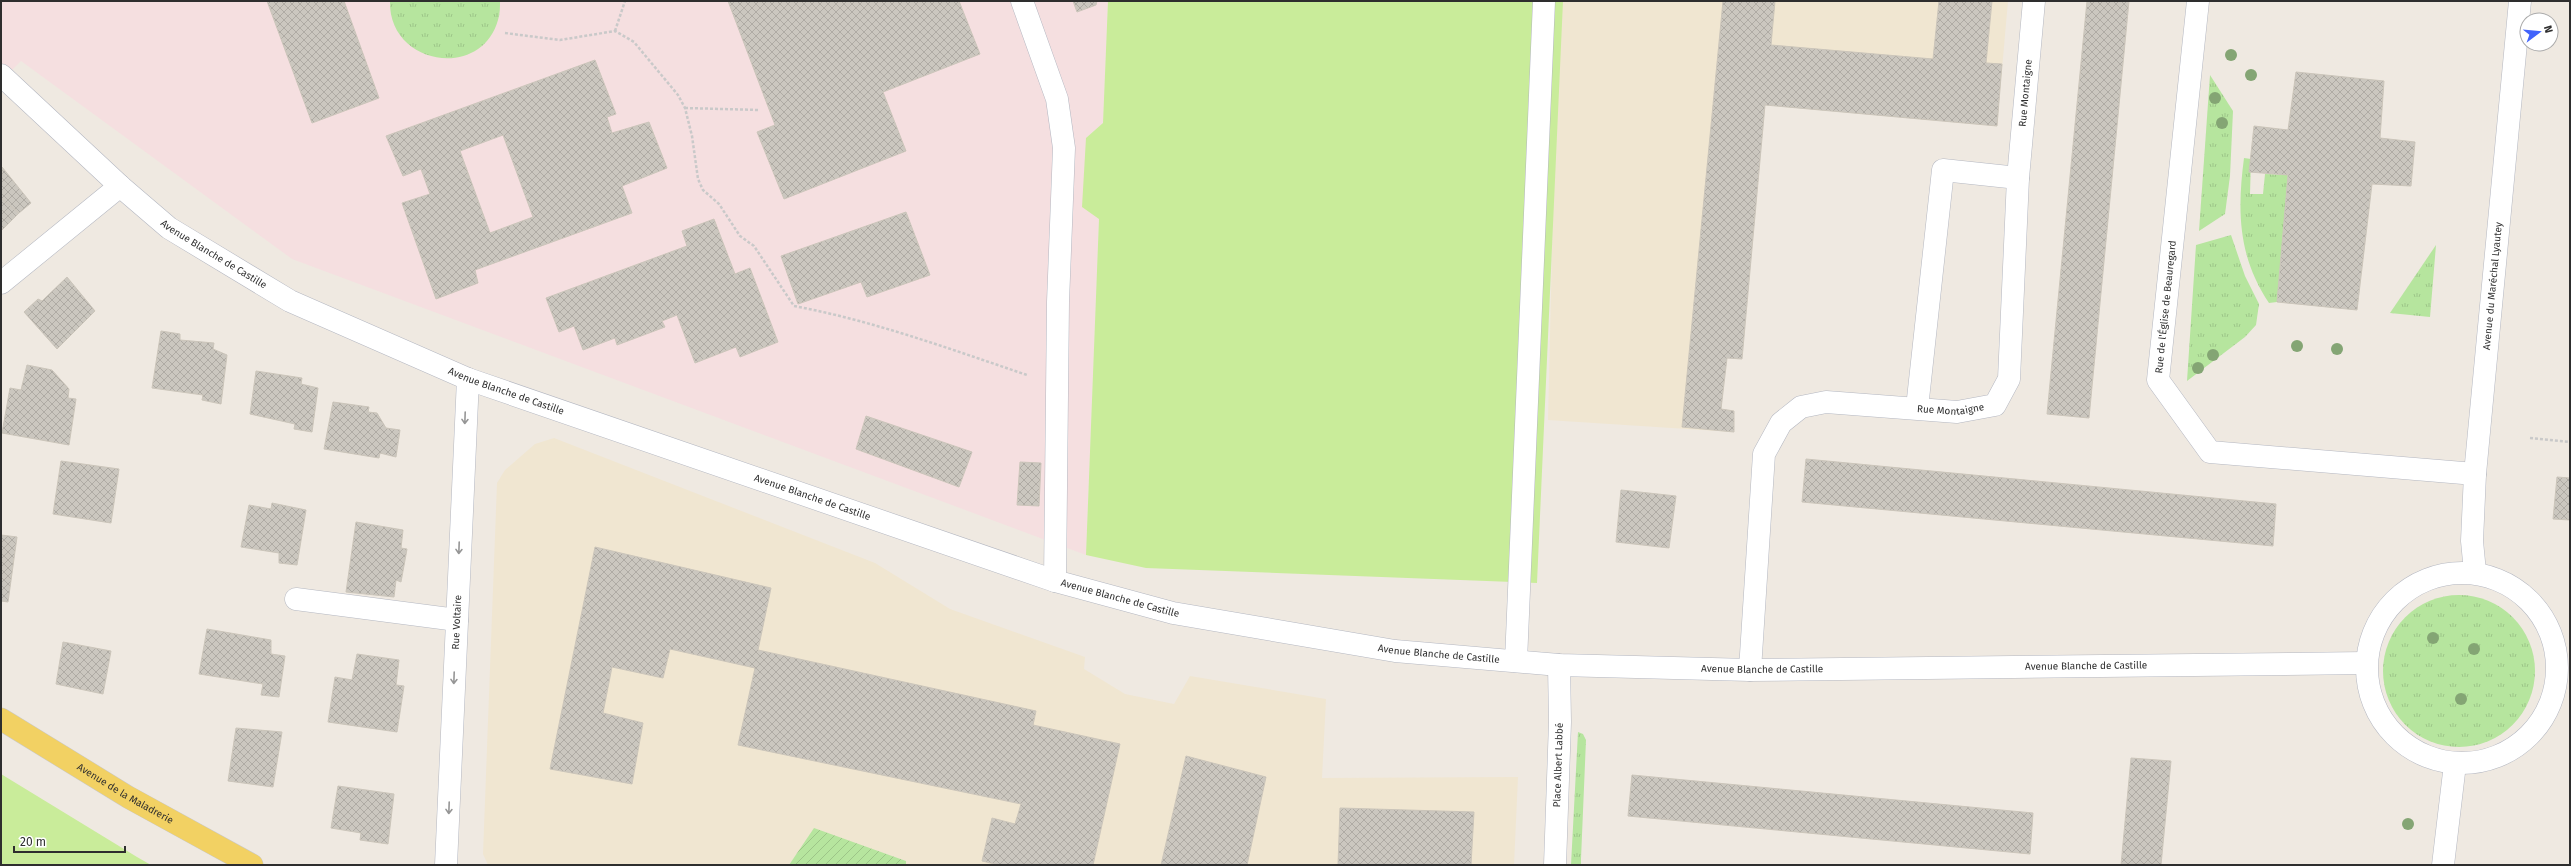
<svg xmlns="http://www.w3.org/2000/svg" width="2571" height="866" font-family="'Fira Sans',sans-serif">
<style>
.education{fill:#f0e6d1}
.medical{fill:#f5dfe0}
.grass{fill:url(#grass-tufts)}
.garden{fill:url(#garden-furrows)}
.pitch{fill:#c9ec9a}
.building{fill:url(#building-cross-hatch);stroke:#cbc5ba;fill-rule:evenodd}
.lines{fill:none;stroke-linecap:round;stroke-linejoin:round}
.lane-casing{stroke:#b4b7c1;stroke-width:23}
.street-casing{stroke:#b4b7c1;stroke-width:23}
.secondary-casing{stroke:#b4b7c1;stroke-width:23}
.primary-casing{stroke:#c9c9c9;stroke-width:23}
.path{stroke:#c9c9c9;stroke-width:2.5;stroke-dasharray:3 2;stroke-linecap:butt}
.lane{stroke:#fff;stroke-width:22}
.street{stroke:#fff;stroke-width:22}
.secondary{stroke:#fff;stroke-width:22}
.primary{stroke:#f2d163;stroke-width:22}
.tree{fill:#84a574}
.oneway{stroke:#969696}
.labels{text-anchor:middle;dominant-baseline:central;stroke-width:3;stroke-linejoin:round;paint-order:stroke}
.street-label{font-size:10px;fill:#2e2e2e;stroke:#fff}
</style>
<defs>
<pattern id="grass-tufts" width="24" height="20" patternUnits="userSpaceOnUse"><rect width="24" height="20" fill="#b6e59e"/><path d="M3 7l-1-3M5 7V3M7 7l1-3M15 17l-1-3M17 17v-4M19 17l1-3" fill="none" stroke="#9dc588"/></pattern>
<pattern id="garden-furrows" width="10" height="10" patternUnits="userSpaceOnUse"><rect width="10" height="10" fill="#b6e59e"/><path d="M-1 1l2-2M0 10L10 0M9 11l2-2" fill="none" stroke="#9dc588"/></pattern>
<pattern id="building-cross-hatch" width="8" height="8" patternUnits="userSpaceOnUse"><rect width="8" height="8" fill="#cbc7bf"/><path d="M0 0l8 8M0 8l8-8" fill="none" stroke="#afaba4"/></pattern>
</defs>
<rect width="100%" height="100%" fill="#efe9e1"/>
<g class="education">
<polygon points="1558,1 2008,1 1997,126 1765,105 1726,358 1721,409 1734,411 1734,432 1548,420"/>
<polygon points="554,438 875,563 950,609 1085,657 1084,669 1125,694 1174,704 1190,676 1326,699 1322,778 1518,777 1514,865 906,865 906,861 814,829 789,865 488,865 483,854 497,483 505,470 535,444"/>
</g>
<polygon class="medical" points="1,1 1108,1 1103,123 1086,138 1099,219 1086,555 292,259 21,61 1,81"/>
<g class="grass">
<path d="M390,1H500C500,7 500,14 498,20C481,81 388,65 390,1Z"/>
<polygon points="2210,75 2233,111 2230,176 2225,214 2199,231"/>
<path d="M2244,158L2251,159L2250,194H2263L2265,174L2288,175L2277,302L2269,303C2238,257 2237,211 2244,158Z"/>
<polygon points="2231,235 2245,276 2259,304 2256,325 2245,337 2187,381 2196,245"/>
<polygon points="2436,245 2430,317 2390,313"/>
<circle cx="2459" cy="671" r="76"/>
<polygon points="1578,732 1583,734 1586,740 1581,859 1581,865 1571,865"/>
</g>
<polygon class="garden" points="814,828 906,861 906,865 789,865"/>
<g class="pitch">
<polygon points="1108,1 1563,1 1537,583 1146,568 1086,555 1099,219 1082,207 1086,138 1103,123"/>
<polygon points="1,774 137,857 151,865 1,865"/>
</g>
<g class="building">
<polygon points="267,1 344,1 379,98 312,123"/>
<polygon points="728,1 959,1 980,54 883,92 906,151 784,199 757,132 775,125"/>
<polygon points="1073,1 1097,1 1096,5 1077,12"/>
<polygon points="1723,1 1775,1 1771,45 1933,59 1939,1 1992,1 1986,63 2002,64 1997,126 1765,105 1742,359 1727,358 1721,409 1734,411 1734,432 1682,427"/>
<polygon points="2087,1 2129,1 2089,418 2047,414"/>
<path d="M595,60L616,114L607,117L612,133L649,122L667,168L622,186L632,213L475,270L478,283L436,299L402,203L430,194L421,169L403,176L386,136ZM503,135L533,217L490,233L460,151Z"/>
<polygon points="2296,72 2384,81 2380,138 2415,142 2411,186 2372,184 2357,310 2277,302 2288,175 2249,172 2254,126 2288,130"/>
<polygon points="2,167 31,203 19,213 1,198"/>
<polygon points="1,198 19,213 1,231"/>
<polygon points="906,212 930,275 867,297 861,282 798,304 781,256"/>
<polygon points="714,219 735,274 750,268 778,342 740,357 736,347 695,363 677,315 662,321 665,327 617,345 615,338 583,350 574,326 559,332 546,298 687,246 682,231"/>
<polygon points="67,277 95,311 57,349 24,312 38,299 42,301"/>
<polygon points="161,331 180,334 180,340 214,343 213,349 227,355 221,404 202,400 203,395 152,388"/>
<polygon points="27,365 52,370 69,389 68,398 76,399 69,445 2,433 10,388 21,390"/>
<polygon points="256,371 302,378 301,384 318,388 312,432 294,429 295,424 250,414"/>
<polygon points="333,402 369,407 368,412 377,413 386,428 400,430 396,457 380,453 379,458 324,449"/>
<polygon points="866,416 972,452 959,487 856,449"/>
<polygon points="1806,459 2276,504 2273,546 1802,502"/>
<polygon points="61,461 119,469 111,523 53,514"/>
<polygon points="1020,462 1041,463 1039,506 1017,505"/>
<polygon points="2557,477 2570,478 2570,520 2553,519"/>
<polygon points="1621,490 1676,496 1669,548 1616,542"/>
<polygon points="272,503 306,510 297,565 279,563 279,553 241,547 249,505 271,509"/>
<polygon points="356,522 403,530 401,548 407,549 401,582 396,580 394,597 346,592"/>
<polygon points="1,535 17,537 8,602 1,601"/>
<polygon points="595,547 771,588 758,650 1036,711 1033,725 1120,744 1093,865 999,865 982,861 992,818 1015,824 1021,804 738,745 755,668 670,649 663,678 612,667 603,713 643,723 632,784 550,769"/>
<polygon points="207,629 271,640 271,654 285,656 279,697 261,695 263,684 199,674"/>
<polygon points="63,642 111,651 103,694 56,684"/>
<polygon points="357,654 399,660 396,685 404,686 397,732 328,722 335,677 352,680"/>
<polygon points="236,728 282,732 273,787 228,781"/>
<polygon points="1186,756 1266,777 1247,865 1161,865"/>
<polygon points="2131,758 2171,761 2161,865 2121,865"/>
<polygon points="1632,775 2033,813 2030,854 1628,816"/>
<polygon points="338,786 394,794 388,844 360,840 361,833 331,828"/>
<polygon points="1340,808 1474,812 1471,865 1338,865"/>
</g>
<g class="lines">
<defs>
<g id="lane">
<polyline points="1022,1 1057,99 1064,148 1058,302 1055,581"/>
<polyline points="1,283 120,186"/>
<polyline points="1917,408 1943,170 2018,178"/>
<polyline points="296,599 457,620"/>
<polyline points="1516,661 1544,1"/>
</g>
<g id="street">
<polyline points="2198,1 2158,380 2210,452 2475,474"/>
<path id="s1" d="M1750,670L1764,454L1781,423L1801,407L1826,402L1957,412L1995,405L2009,379L2018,178L2034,1"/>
<path id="s2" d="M446,865L468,379"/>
<path id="s3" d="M1555,865L1560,722L1559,665"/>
<polyline points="2443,865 2455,764"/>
</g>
<g id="secondary">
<path id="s4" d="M1,75L120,186L169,228L290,301L468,379L1055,581L1173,613L1395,651L1559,665L1750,670L2366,663"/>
<path id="s5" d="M2475,572L2472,541L2475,474L2520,1"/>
<circle cx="2462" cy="668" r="95"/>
</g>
<g id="primary">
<path id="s6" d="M1,719L128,797L252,865"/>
</g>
</defs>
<use href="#lane" class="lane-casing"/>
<use href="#street" class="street-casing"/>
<use href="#secondary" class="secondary-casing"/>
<use href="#primary" class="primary-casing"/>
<g class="path">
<polyline points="615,31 625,1"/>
<path d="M505,33L560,40L615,31L634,42L678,95L685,108L692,136L698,179L703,190L719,204L740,236L754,246L794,306C874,321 950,349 1027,375"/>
<polyline points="685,108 759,110"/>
<polyline points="2530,438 2570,442"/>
</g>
<use href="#lane" class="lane"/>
<use href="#street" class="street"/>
<use href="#secondary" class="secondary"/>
<use href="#primary" class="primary"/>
</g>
<g class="tree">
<circle cx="2231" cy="55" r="6"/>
<circle cx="2251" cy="75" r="6"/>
<circle cx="2215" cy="98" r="6"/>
<circle cx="2222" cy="123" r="6"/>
<circle cx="2297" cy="346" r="6"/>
<circle cx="2337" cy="349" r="6"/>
<circle cx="2213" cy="355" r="6"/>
<circle cx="2198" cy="368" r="6"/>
<circle cx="2433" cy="638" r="6"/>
<circle cx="2474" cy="649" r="6"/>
<circle cx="2461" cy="699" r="6"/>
<circle cx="2408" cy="824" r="6"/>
</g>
<defs><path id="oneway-shaft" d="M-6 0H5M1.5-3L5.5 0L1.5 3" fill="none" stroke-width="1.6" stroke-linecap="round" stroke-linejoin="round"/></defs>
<g class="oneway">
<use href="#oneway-shaft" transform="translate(465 418) rotate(92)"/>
<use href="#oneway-shaft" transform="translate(459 548) rotate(92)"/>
<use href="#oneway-shaft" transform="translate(454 678) rotate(92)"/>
<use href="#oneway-shaft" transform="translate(449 808) rotate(92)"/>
</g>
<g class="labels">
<g class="street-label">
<text stroke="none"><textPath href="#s1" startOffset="789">Rue Montaigne</textPath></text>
<text stroke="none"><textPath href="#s4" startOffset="279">Avenue Blanche de Castille</textPath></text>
<text stroke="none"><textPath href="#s5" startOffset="287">Avenue du Maréchal Lyautey</textPath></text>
<text transform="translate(2166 307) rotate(-84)">Rue de l'Église de Beauregard</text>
<text stroke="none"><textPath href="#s4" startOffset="603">Avenue Blanche de Castille</textPath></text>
<text stroke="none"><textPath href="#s1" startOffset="428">Rue Montaigne</textPath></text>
<text stroke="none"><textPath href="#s4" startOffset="927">Avenue Blanche de Castille</textPath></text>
<text stroke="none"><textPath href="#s4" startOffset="1251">Avenue Blanche de Castille</textPath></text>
<text stroke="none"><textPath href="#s2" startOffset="243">Rue Voltaire</textPath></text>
<text stroke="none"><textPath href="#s4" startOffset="1575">Avenue Blanche de Castille</textPath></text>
<text stroke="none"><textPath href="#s4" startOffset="2223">Avenue Blanche de Castille</textPath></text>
<text stroke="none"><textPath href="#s4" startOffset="1899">Avenue Blanche de Castille</textPath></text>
<text stroke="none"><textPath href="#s3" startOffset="100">Place Albert Labbé</textPath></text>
<text stroke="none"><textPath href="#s6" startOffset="145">Avenue de la Maladrerie</textPath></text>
</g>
</g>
<rect width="2571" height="866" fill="none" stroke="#2e2e2e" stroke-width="4"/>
<g transform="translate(2539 32) rotate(74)"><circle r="19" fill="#ffffff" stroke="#ababab"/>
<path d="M0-3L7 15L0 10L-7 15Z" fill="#4264fb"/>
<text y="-6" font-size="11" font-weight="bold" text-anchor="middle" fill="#2e2e2e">N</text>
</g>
<path d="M14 846v6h111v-6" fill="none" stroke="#2e2e2e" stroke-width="2"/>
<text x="20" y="846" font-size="12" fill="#2e2e2e" stroke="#ffffff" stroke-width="3" paint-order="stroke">20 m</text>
</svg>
